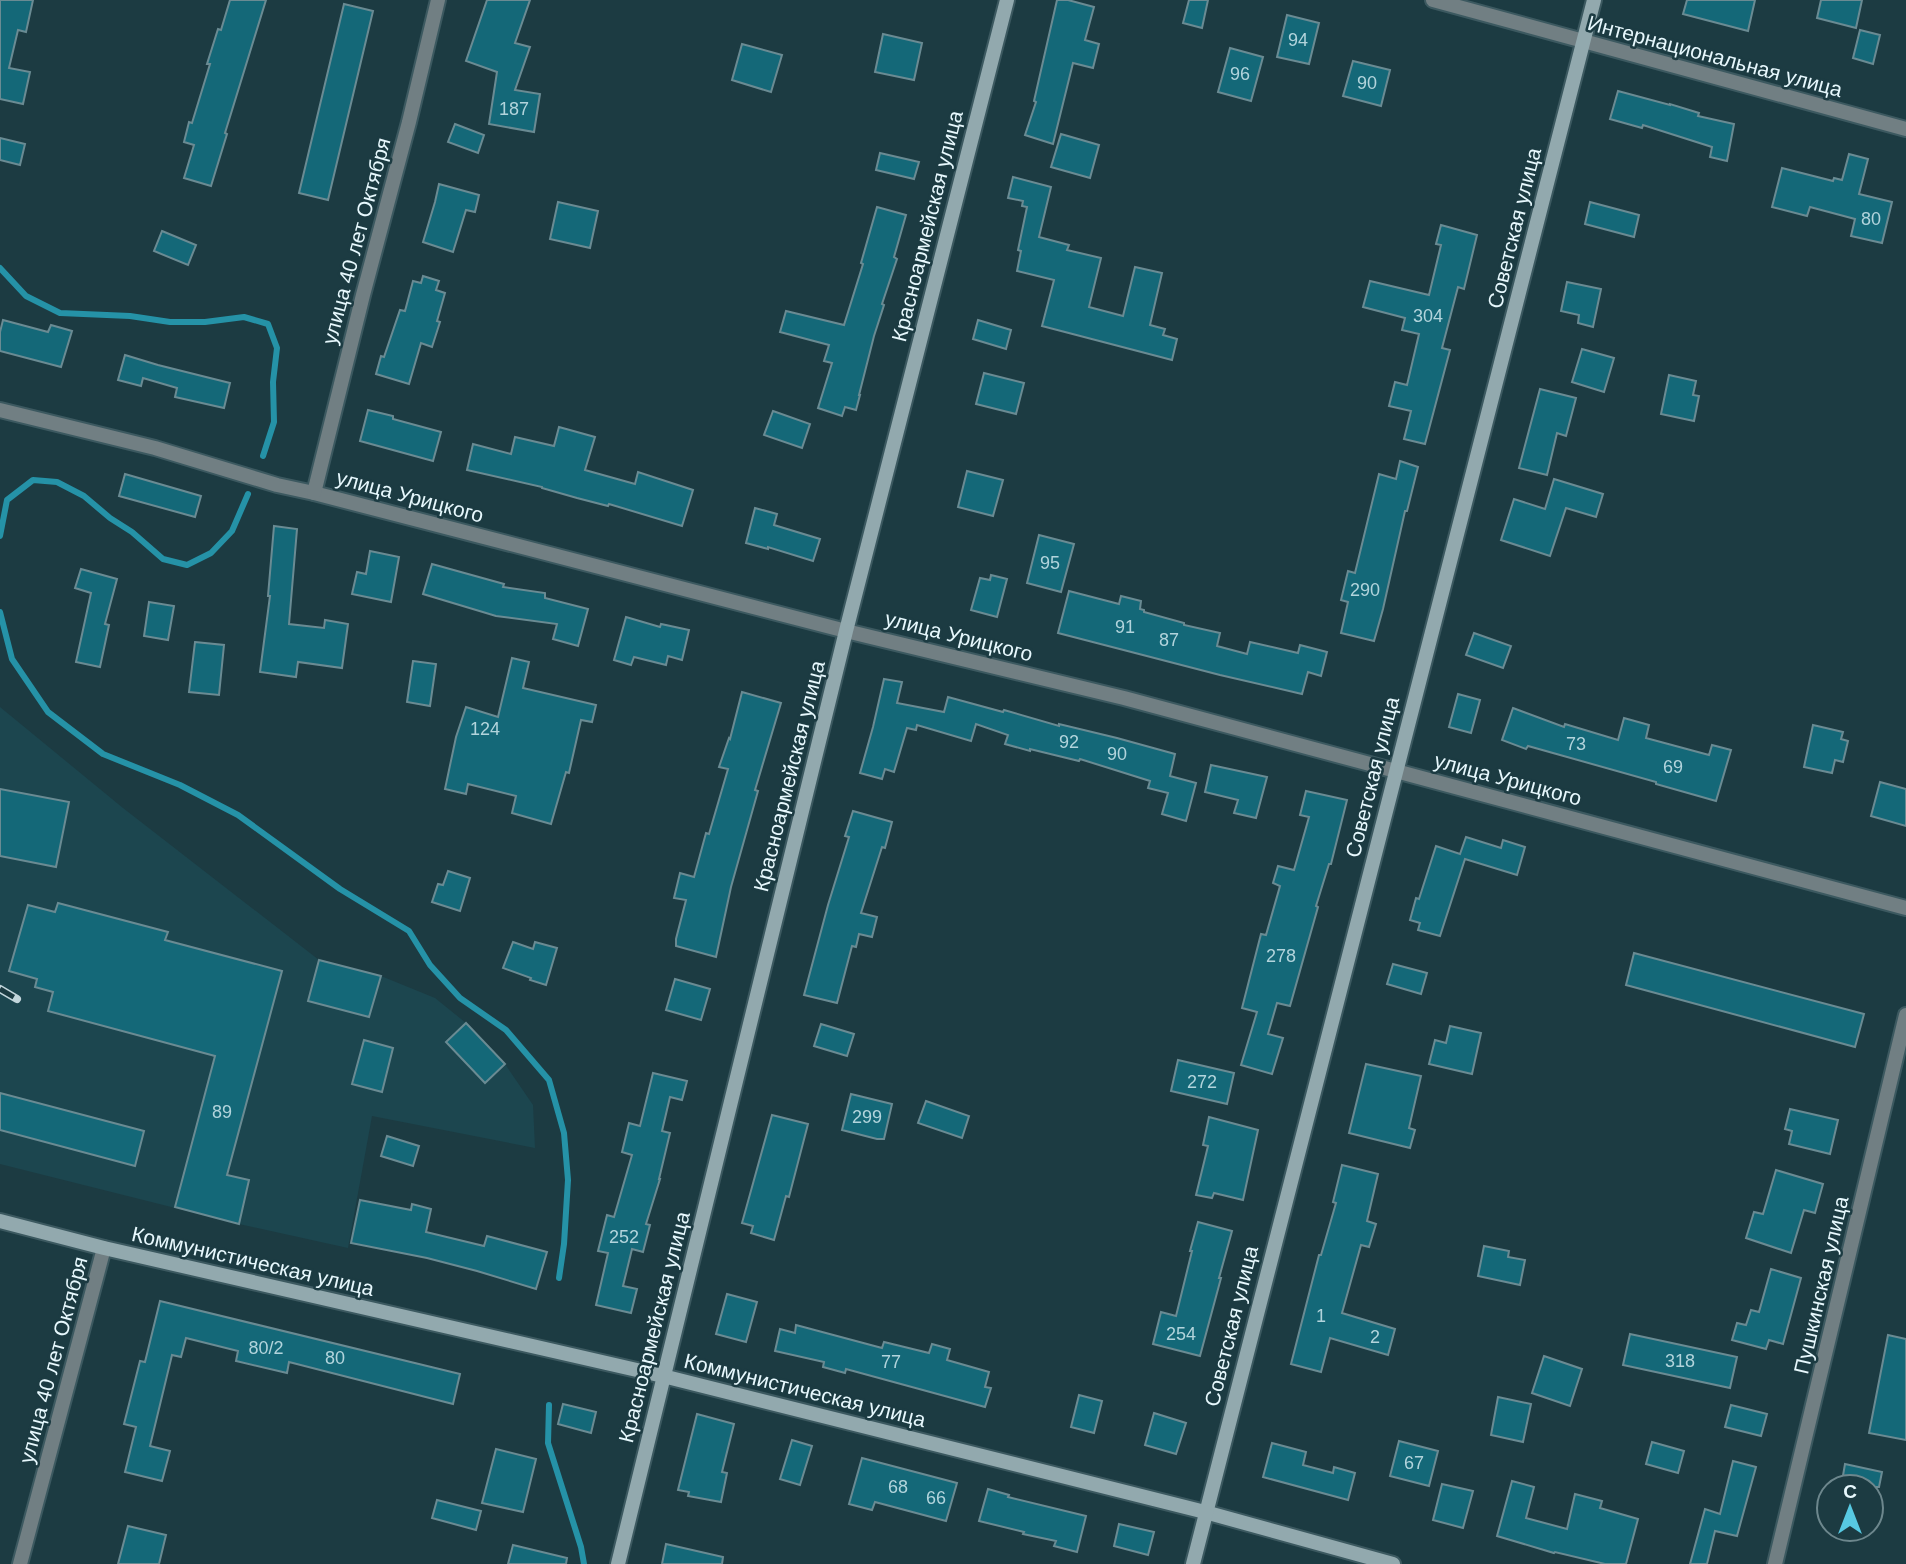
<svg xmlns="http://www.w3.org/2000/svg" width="1906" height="1564" font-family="Helvetica,sans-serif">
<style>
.built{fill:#1c464f}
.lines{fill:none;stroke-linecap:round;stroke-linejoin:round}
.stream{stroke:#2592a7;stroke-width:6}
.building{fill:#146878;stroke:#6a8b93;stroke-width:2}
.street-casing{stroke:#3c5960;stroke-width:18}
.secondary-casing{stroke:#3c5960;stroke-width:18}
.street{stroke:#717f83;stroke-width:14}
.secondary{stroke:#92a9ae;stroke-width:14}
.rail-casing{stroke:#c2d5db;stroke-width:8}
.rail{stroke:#1c3b42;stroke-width:5;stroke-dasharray:16;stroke-linecap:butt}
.labels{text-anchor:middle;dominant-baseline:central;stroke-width:5;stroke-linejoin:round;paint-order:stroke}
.number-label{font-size:18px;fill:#b2d4dc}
.street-label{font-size:21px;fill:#e7f8fd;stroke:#1c3b42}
</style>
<rect width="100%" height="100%" fill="#1c3b42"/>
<polygon class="built" points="0,707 123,808 319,960 381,976 435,998 466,1023 505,1064 533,1105 535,1148 372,1116 348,1248 239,1224 0,1164"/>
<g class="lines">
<g class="stream">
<polyline points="0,268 26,296 60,313 130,316 170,322 205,322 244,317 268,324 277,348 273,382 274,422 263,456"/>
<polyline points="0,536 7,500 33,480 57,482 84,496 110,518 132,532 163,559 187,565 211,553 232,531 248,494"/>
<polyline points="0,612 12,659 48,712 103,754 180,785 238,815 340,889 409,931 430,965 460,998 506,1030 549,1080 564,1133 568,1180 564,1244 559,1278"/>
<polyline points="549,1405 548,1443 581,1547 584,1564"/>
</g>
</g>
<g class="building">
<polygon points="0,0 33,0 26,32 18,30 9,68 30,72 23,104 0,99"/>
<polygon points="230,0 266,0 225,133 227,134 211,186 184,178 194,145 184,142 189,122 192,123 210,64 207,64 218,29 221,30"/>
<polygon points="487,0 530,0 515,43 530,47 515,90 540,94 534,132 489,124 497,72 466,61"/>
<polygon points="1057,0 1068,0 1094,7 1085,40 1099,44 1093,68 1073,63 1053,144 1025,135 1036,102 1034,101"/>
<polygon points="1189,0 1208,0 1202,28 1183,23"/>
<polygon points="1687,0 1755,0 1748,31 1683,14"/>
<polygon points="1821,0 1862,0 1856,28 1817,18"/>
<polygon points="344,4 373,11 328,200 299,193"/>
<polygon points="1287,15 1319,23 1309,64 1277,57"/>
<polygon points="1860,30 1880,35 1873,64 1853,58"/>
<polygon points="883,34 922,43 914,80 875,72"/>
<polygon points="742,44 782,55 771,92 732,80"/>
<polygon points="1230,48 1263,57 1251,101 1218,92"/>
<polygon points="1353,61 1390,70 1381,106 1343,96"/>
<polygon points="1618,91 1670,105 1670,104 1699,113 1698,116 1734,124 1727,161 1710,157 1712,147 1643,125 1642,128 1610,119"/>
<polygon points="455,124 484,135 478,153 448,142"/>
<polygon points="1061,134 1099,145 1090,178 1051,167"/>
<polygon points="0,138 25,144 20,165 0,160"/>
<polygon points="880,153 919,162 914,179 876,170"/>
<polygon points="1849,154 1868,159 1859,194 1892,202 1882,243 1851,236 1855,219 1810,207 1807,216 1772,207 1782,168 1833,181 1834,178 1842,180"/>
<polygon points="1013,177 1051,187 1039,237 1069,245 1067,250 1101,258 1089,307 1123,316 1135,267 1162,273 1150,325 1165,329 1163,335 1177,339 1172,360 1042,326 1054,280 1017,271 1021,251 1018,250 1027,207 1022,206 1023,201 1008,198"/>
<polygon points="439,184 479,195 475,212 466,210 453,252 423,242 435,202"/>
<polygon points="558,202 598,211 590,248 550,239"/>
<polygon points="1590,202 1639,215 1634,237 1585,224"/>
<polygon points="877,207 906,215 894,257 897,259 882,304 884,305 874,336 859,395 860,395 856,410 845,407 842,416 818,408 832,363 824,361 829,345 780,332 786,311 844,325 863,264 861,263"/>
<polygon points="1441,225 1477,235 1464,289 1458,287 1442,348 1450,350 1425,444 1404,439 1411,411 1389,406 1395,382 1407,385 1419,334 1402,330 1405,318 1363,307 1370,281 1429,295 1441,245 1436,244"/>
<polygon points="162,231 196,245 188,265 154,251"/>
<polygon points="423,276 439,281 436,290 445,293 437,321 440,322 432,347 421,343 409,384 376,374 381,356 384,357 400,310 405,311 413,281 421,283"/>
<polygon points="1567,282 1601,289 1593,327 1578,323 1579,315 1561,311"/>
<polygon points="3,320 48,332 51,325 72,331 61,367 0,351 0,332"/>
<polygon points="978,320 1011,330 1006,349 973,339"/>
<polygon points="1582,349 1614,358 1604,392 1572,382"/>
<polygon points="125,355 158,365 230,383 224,408 175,397 177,388 143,378 141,386 118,380"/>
<polygon points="984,373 1024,383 1016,414 976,404"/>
<polygon points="1669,375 1696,381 1693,395 1699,396 1694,421 1661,414"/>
<polygon points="1540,389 1576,398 1566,436 1557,433 1547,475 1519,468"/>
<polygon points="368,410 393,416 393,419 441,432 433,461 360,441"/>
<polygon points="773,411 810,424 802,448 764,435"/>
<polygon points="559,427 595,437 585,470 635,484 638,472 693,490 682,526 609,504 608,506 577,498 542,488 542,487 467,470 473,444 511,454 515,437 554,446"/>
<polygon points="1400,461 1418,467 1407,511 1405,511 1383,609 1374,641 1341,633 1348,602 1341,600 1348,571 1355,573 1379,474 1396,479"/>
<polygon points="967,471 1003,480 993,516 958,507"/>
<polygon points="125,474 201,496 195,517 119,496"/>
<polygon points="1554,479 1603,494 1596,517 1566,508 1550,556 1501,540 1514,499 1545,509"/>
<polygon points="755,508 777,514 774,525 820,539 813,561 768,547 768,549 746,543"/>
<polygon points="274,526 297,529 289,624 324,628 325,620 348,624 342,668 298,662 296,677 260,672 270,596 268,596"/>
<polygon points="1039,535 1074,544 1061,592 1027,583"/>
<polygon points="370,551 399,557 391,602 352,594 357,572 366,574"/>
<polygon points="432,564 504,584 503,587 545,593 545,598 588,609 578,646 553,639 557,624 496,616 423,594"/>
<polygon points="81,569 117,579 105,624 109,625 100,667 76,662 91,593 75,588"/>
<polygon points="991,575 1007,579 997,617 971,610 980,578 990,580"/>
<polygon points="1069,591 1119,604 1121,596 1141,601 1140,609 1144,610 1144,612 1184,623 1184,625 1220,633 1217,646 1247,654 1250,642 1298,653 1300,645 1327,652 1321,676 1308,672 1302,694 1220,675 1058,633"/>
<polygon points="149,602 174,606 168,640 144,636"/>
<polygon points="626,617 660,627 661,624 689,630 682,660 668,656 666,665 634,657 631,665 614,660"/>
<polygon points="1474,633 1511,646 1503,668 1466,655"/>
<polygon points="195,642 224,645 219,695 189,692"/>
<polygon points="512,658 529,662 523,688 596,705 592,722 581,720 569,773 566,772 551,824 512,813 516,796 468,784 466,794 445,789 456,737 466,707 498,717"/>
<polygon points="413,661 436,664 430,706 407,702"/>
<polygon points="884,679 902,682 897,703 944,712 948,697 1003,712 1004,710 1059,726 1059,724 1117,738 1175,754 1170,776 1196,783 1186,821 1162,814 1168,793 1148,788 1150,781 1080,759 1079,761 1030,749 1030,751 1005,744 1008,735 976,724 971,741 917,725 916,730 907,728 894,772 885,769 882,779 860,773 873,727"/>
<polygon points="742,692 781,703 755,790 758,791 731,887 716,957 676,946 676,939 686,900 674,898 680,873 694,877 706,833 709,834 728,769 719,767 729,738 730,739"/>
<polygon points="1458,694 1480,700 1471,733 1449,727"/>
<polygon points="1513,708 1564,727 1565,724 1618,740 1624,718 1649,725 1646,738 1709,755 1712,745 1731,750 1716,801 1656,784 1656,782 1528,746 1526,749 1502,740"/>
<polygon points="1813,725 1843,732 1841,739 1848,741 1843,762 1835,760 1832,773 1804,767"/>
<polygon points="1211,765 1267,777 1256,818 1234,813 1238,800 1205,792"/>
<polygon points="1880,782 1906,789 1906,826 1871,816"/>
<polygon points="0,789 69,802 56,867 0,856"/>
<polygon points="1306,791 1347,800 1331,864 1329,864 1316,906 1318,907 1290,1006 1277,1003 1268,1034 1283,1038 1272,1074 1241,1065 1257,1012 1242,1008 1261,934 1266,935 1280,886 1273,883 1278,866 1294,870 1309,817 1300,815"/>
<polygon points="853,811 892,822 885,848 882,847 861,913 877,917 872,937 859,934 856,947 852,946 837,1003 804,995 828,905 849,837 845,836"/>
<polygon points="1466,837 1501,848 1503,840 1525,847 1517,875 1465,859 1440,936 1418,930 1420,923 1410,920 1416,898 1419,899 1436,846 1460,854"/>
<polygon points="448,871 470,878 460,911 432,902 438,884 443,885"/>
<polygon points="58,903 168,932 165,940 282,971 227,1175 249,1180 239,1224 175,1207 215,1056 48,1011 53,992 35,987 37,979 9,971 28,905 55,912"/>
<polygon points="513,942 533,949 535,942 557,948 546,985 530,980 531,978 503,968"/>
<polygon points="1634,953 1864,1014 1855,1047 1626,985"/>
<polygon points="319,960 381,976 369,1017 308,1001"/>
<polygon points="1393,964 1427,973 1421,994 1387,984"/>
<polygon points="675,979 710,989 701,1020 666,1010"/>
<polygon points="466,1023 505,1064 485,1083 446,1042"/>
<polygon points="821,1024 854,1034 847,1056 814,1046"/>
<polygon points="1450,1026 1481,1033 1472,1074 1429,1064 1435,1040 1446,1043"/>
<polygon points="364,1040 393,1048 382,1092 352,1084"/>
<polygon points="1178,1060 1234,1073 1227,1104 1171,1091"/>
<polygon points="1366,1064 1421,1076 1409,1128 1415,1130 1410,1148 1349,1133"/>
<polygon points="653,1073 687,1081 682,1100 670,1097 662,1131 670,1133 659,1179 660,1179 646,1224 650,1225 643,1252 632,1249 623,1286 637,1289 631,1313 596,1305 608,1253 598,1251 607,1215 614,1217 632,1155 622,1152 629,1123 640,1126"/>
<polygon points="0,1093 144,1131 135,1166 0,1130"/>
<polygon points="851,1094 892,1104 884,1139 877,1139 842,1130"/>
<polygon points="926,1101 969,1116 962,1138 918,1123"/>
<polygon points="1790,1109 1838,1120 1830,1154 1789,1144 1792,1131 1785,1129"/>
<polygon points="772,1115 808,1124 789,1197 786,1196 774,1240 751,1233 753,1226 742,1223"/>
<polygon points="1209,1117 1258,1130 1243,1200 1214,1193 1212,1198 1196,1195 1208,1146 1203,1145"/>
<polygon points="387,1136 419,1146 413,1166 381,1156"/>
<polygon points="1342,1165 1378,1174 1367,1221 1376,1224 1369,1247 1361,1245 1342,1313 1395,1329 1388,1355 1330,1338 1321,1372 1291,1364 1319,1255 1321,1255 1336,1203 1333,1202"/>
<polygon points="1776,1170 1823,1184 1815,1213 1804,1210 1791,1253 1746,1238 1754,1212 1763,1214"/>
<polygon points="360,1200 411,1210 412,1204 431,1209 426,1232 484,1246 487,1236 547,1252 536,1289 477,1271 427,1258 351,1243"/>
<polygon points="1198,1222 1232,1231 1219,1278 1221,1278 1200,1356 1153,1344 1161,1312 1176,1316 1192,1251 1190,1251"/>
<polygon points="1484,1246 1509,1251 1508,1257 1525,1260 1520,1285 1478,1276"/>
<polygon points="1771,1269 1801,1278 1783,1344 1769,1340 1766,1349 1732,1340 1737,1323 1746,1325 1751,1310 1759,1312"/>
<polygon points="727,1294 757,1302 746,1342 716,1334"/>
<polygon points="160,1301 460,1374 453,1404 289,1362 287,1373 236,1361 238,1351 186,1338 181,1357 172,1355 150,1446 170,1451 162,1481 125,1472 136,1427 124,1424 140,1361 145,1362"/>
<polygon points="796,1325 882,1348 884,1342 929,1353 932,1344 950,1349 947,1360 989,1372 985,1387 991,1388 985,1407 846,1369 845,1373 823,1367 824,1362 775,1351 780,1329 795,1333"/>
<polygon points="1630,1334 1737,1357 1730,1388 1623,1365"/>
<polygon points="1888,1335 1906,1339 1906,1440 1869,1433"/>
<polygon points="1544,1356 1582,1369 1570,1406 1532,1393"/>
<polygon points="1079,1395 1102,1401 1094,1433 1071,1427"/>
<polygon points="1498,1397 1531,1404 1523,1442 1491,1435"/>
<polygon points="563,1404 596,1412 591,1433 558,1424"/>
<polygon points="1731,1405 1767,1414 1761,1436 1725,1427"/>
<polygon points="1154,1413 1186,1423 1176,1454 1145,1445"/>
<polygon points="697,1414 734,1424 722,1472 727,1473 721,1502 688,1496 689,1492 678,1490"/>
<polygon points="792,1440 812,1446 800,1485 780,1479"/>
<polygon points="1399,1441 1438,1451 1429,1486 1390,1476"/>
<polygon points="1652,1442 1684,1451 1678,1473 1646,1464"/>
<polygon points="1272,1443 1306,1452 1303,1465 1333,1473 1334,1467 1355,1473 1348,1500 1263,1477"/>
<polygon points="496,1449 536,1459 523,1512 482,1503"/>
<polygon points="862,1458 957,1483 946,1521 875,1502 872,1510 849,1504"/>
<polygon points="1733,1461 1756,1467 1737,1536 1715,1531 1707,1564 1690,1564 1705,1509 1720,1514"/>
<polygon points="1845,1464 1882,1472 1879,1487 1841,1487"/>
<polygon points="1512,1481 1534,1487 1526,1518 1567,1529 1575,1494 1602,1501 1600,1508 1638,1519 1626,1564 1605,1564 1555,1552 1554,1553 1497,1536"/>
<polygon points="1442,1484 1473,1491 1463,1528 1433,1520"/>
<polygon points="988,1489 1009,1495 1008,1497 1086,1516 1077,1552 1054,1546 1056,1541 1023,1534 1024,1532 979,1521"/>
<polygon points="437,1500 481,1511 476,1530 432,1518"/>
<polygon points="1119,1524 1154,1532 1148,1555 1114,1546"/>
<polygon points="128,1526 166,1535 159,1564 118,1564"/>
<polygon points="666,1544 723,1557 722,1564 662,1564"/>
<polygon points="513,1545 567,1558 566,1564 508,1564"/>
</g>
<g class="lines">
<defs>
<g id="street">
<polyline points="1433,0 1906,129"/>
<polyline points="0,410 155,448 277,485 314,493 846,631 1124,698 1906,908"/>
<polyline points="314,493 363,295 409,122 438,0"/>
<polyline points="20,1564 104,1248"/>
<polyline points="1775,1564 1906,1015"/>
</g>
<g id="secondary">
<polyline points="0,1221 104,1248 663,1376 1205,1512 1393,1564"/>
<polyline points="618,1564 846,631 1007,0"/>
<polyline points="1193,1564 1594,0"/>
</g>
</defs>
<use href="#street" class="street-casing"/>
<use href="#secondary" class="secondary-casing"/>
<use href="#street" class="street"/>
<use href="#secondary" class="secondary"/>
<defs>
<polyline id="rail" points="0,989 17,999"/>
</defs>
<use href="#rail" class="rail-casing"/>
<use href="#rail" class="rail"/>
</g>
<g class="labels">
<g class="number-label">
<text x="1298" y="40">94</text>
<text x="1240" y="74">96</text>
<text x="1367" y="83">90</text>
<text x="514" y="109">187</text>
<text x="1871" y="219">80</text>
<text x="1428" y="316">304</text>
<text x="1050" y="563">95</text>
<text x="1365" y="590">290</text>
<text x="1125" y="627">91</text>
<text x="1169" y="640">87</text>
<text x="485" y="729">124</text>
<text x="1069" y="742">92</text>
<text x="1576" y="744">73</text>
<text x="1117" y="754">90</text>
<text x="1673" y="767">69</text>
<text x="1281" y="956">278</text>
<text x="1202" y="1082">272</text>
<text x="222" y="1112">89</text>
<text x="867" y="1117">299</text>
<text x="624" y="1237">252</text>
<text x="1321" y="1316">1</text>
<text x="1181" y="1334">254</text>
<text x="1375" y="1337">2</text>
<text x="266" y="1348">80/2</text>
<text x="335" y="1358">80</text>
<text x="1680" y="1361">318</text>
<text x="891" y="1362">77</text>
<text x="1414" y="1463">67</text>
<text x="898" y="1487">68</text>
<text x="936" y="1498">66</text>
</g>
<g class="street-label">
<text transform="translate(1715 56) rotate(15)">Интернациональная улица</text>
<text transform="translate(927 226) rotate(-76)">Красноармейская улица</text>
<text transform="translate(1514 228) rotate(-76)">Советская улица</text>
<text transform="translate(356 241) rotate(-75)">улица 40 лет Октября</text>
<text transform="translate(410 496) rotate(15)">улица Урицкого</text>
<text transform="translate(959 636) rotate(14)">улица Урицкого</text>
<text transform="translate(789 776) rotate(-76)">Красноармейская улица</text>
<text transform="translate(1372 777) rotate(-76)">Советская улица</text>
<text transform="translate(1508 779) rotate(15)">улица Урицкого</text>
<text transform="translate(253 1261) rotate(13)">Коммунистическая улица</text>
<text transform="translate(1821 1285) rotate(-77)">Пушкинская улица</text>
<text transform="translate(1231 1326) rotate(-76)">Советская улица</text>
<text transform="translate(654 1327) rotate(-76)">Красноармейская улица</text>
<text transform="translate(53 1360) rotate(-75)">улица 40 лет Октября</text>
<text transform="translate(805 1390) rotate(14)">Коммунистическая улица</text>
</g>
</g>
<g transform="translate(1850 1508)"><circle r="33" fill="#1c3b42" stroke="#6d878d" stroke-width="2"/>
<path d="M0-5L12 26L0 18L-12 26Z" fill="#57c9e2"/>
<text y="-10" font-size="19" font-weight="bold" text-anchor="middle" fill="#e7f8fd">С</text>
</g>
</svg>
